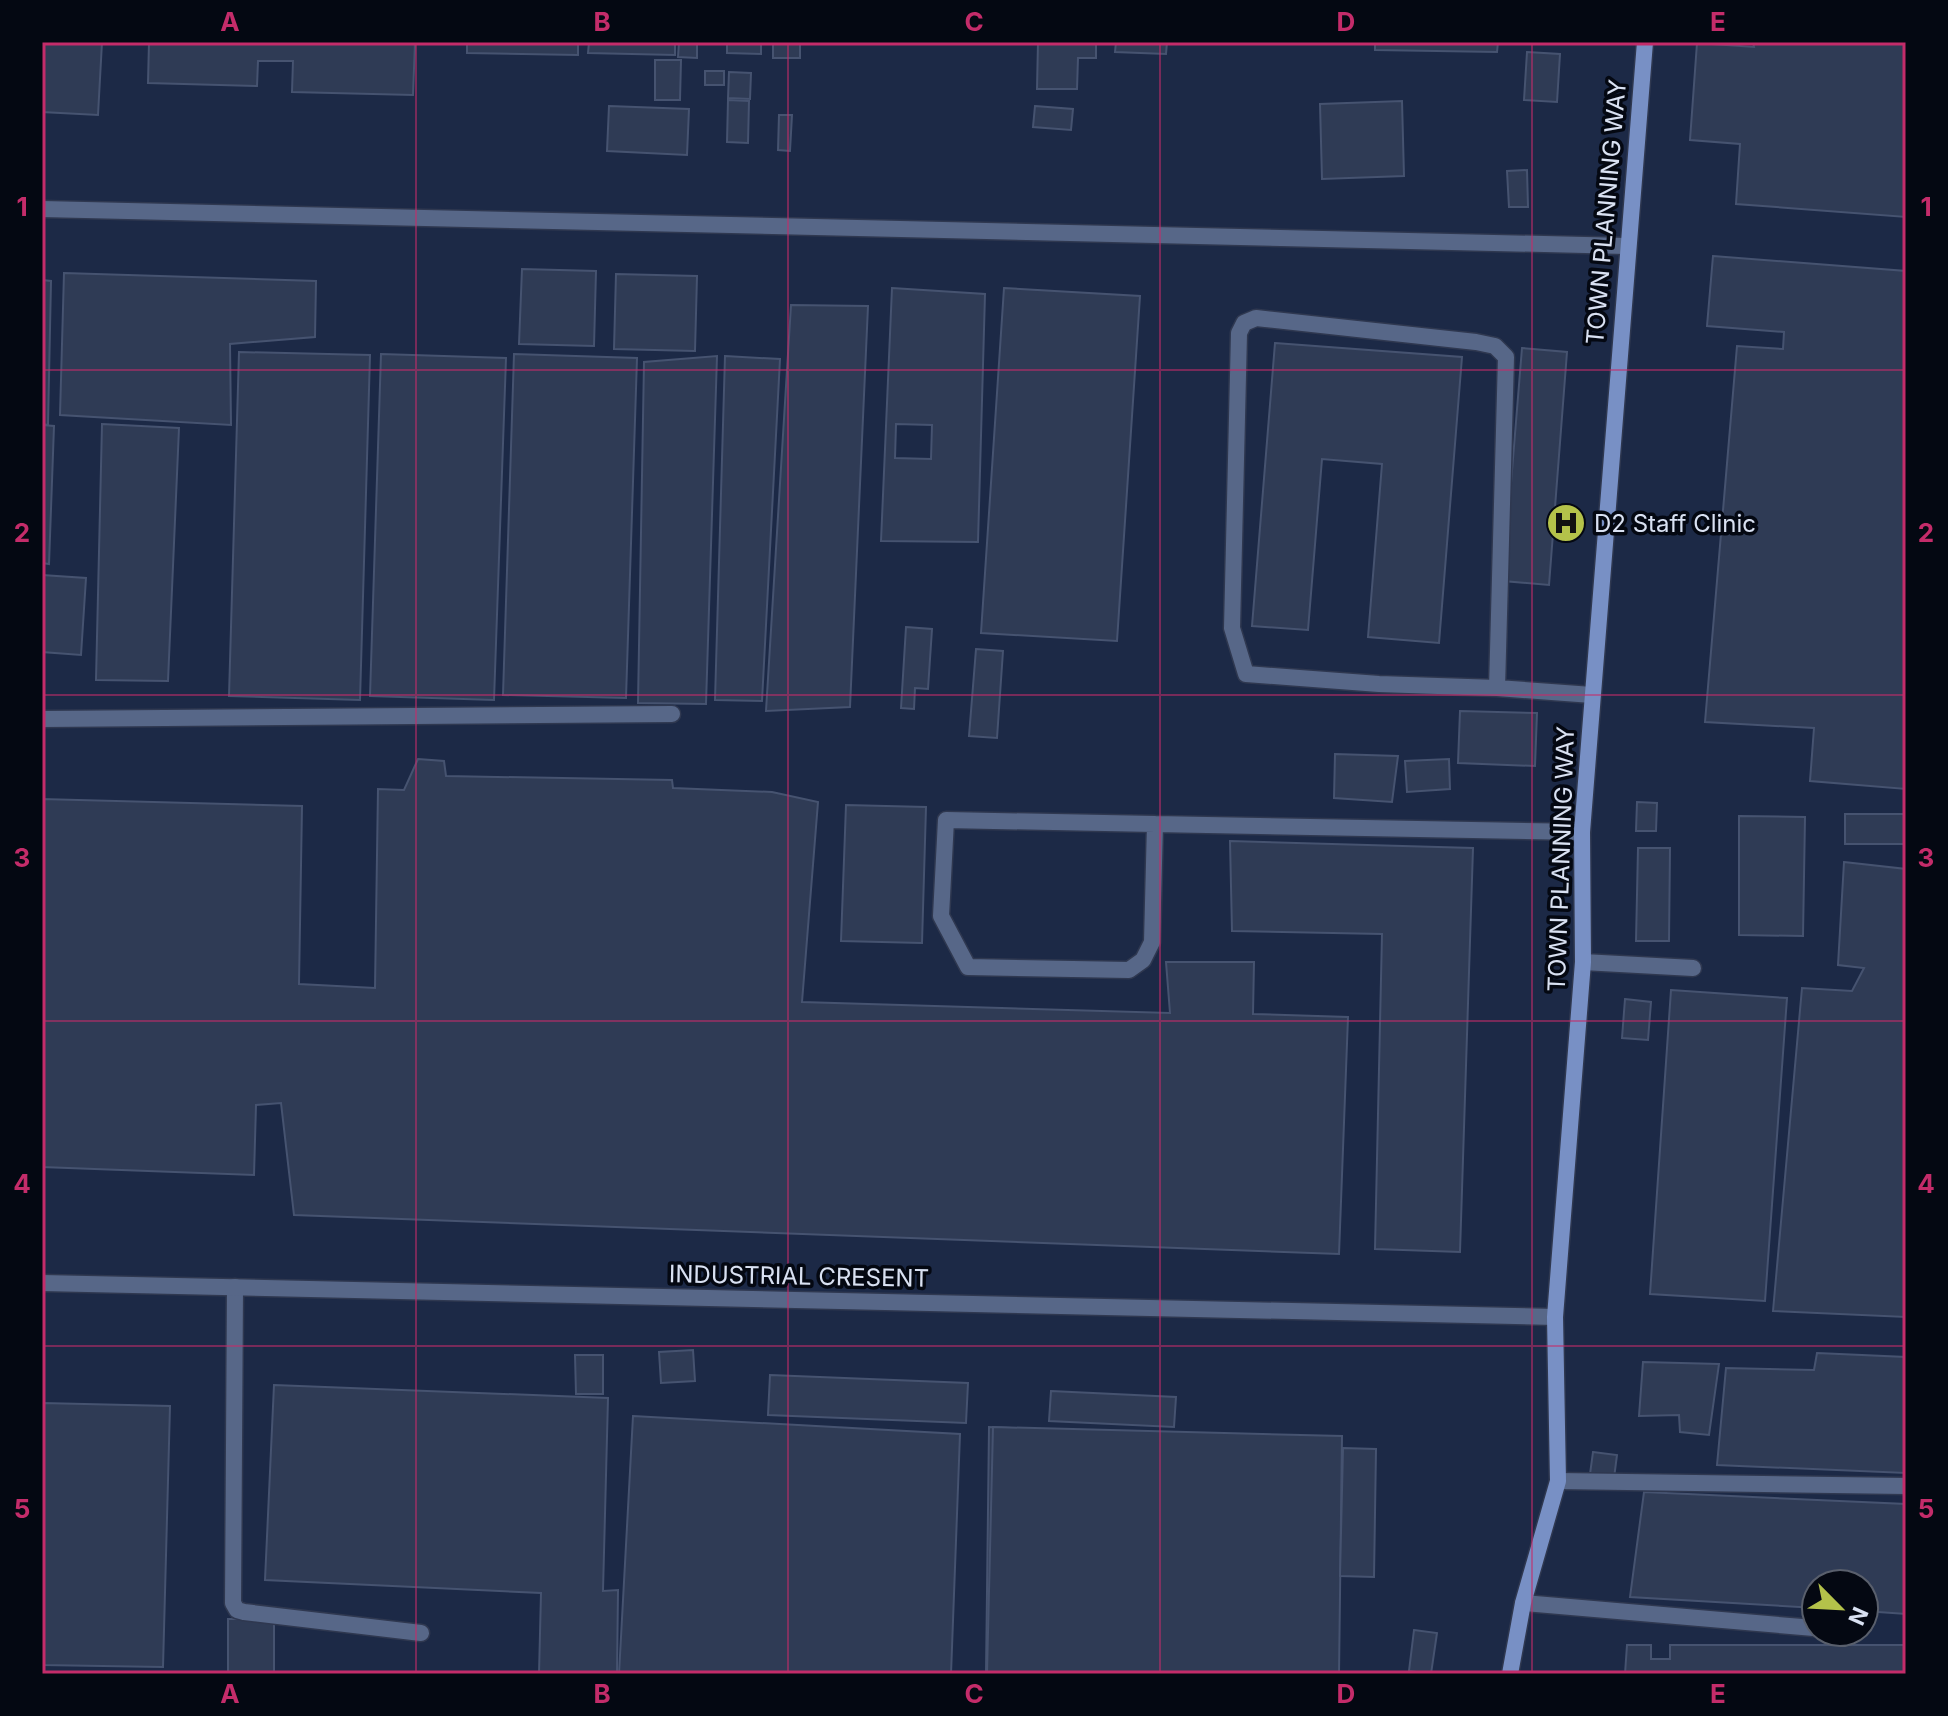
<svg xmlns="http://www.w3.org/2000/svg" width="1948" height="1716" font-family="Inter,sans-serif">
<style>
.built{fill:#1c2946;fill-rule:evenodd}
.building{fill:#2f3b55;stroke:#465370;stroke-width:2;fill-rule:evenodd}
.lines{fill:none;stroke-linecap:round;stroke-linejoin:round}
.lane-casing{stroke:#2f3850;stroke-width:19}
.street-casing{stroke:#2f3850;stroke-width:19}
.secondary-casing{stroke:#2f3850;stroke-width:19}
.lane{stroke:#576788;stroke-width:16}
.street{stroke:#576788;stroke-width:16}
.secondary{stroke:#7890c5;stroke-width:16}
.grid{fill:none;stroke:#c42c6a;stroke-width:2;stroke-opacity:0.55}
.labels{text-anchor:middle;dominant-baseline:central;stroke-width:7;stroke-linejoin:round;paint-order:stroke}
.street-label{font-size:24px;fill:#d9e1f2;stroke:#040812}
.poi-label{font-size:24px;fill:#d9e1f2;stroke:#040812;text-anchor:start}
.neatline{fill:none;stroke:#c42c6a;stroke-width:3}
.grid-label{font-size:26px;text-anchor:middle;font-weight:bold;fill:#c42c6a}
</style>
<rect width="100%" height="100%" fill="#131d36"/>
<path class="built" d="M42,42H1906V1674H42ZM1816,1584H1864V1632H1816Z"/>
<g class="building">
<polygon points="42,42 102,42 98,115 42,112"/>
<polygon points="149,42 415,42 413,95 292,92 293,61 258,61 257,86 148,83"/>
<polygon points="467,42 578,42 578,55 467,53"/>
<polygon points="589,42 675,42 675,55 588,53"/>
<polygon points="679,42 697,42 697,58 678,57"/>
<polygon points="727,42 761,42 761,54 727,53"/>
<rect x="773" y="42" width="27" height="16"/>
<polygon points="1038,42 1096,42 1096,58 1078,58 1077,89 1037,89"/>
<polygon points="1116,42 1167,42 1166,54 1115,52"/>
<polygon points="1375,42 1498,42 1497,52 1375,50"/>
<polygon points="1753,42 1906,43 1906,217 1736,204 1740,144 1690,140 1697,43 1754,47"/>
<polygon points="1527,52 1560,54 1557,102 1524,100"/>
<polygon points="655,60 681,60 680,100 655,100"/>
<rect x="705" y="71" width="19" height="14"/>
<polygon points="729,72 751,73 750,99 728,98"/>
<polygon points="728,100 749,101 748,143 727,142"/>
<polygon points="1402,101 1404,176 1322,179 1320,104"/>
<polygon points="609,106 689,109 687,155 607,151"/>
<polygon points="1035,106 1073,109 1071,130 1033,127"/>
<polygon points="779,115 792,115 790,151 778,150"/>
<polygon points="1527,170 1528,207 1509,207 1507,171"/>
<polygon points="1713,256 1906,271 1906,789 1810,781 1814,728 1705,722 1737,346 1783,349 1784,332 1707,326"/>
<polygon points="522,269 596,271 594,346 519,344"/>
<polygon points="64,273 316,281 315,337 230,344 231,425 60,415"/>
<polygon points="616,274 697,276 695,351 614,349"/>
<polygon points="42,280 51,281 48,425 42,424"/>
<path d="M892,288L985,294L978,542L881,541ZM896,424L932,425L931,459L895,458Z"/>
<polygon points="1004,288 1140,296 1117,641 981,633"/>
<polygon points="791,305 868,306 850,707 766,711"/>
<polygon points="1275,343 1462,357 1439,643 1368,637 1382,464 1322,459 1308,630 1252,626"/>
<polygon points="1522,348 1567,352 1549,585 1503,581"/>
<polygon points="239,352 370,355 360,700 229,696"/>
<polygon points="381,354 506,358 494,700 370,696"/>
<polygon points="514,354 637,358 626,698 503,695"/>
<polygon points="717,356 706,704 638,703 644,362"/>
<polygon points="725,356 780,359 762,701 715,700"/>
<polygon points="102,424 179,428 168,681 96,680"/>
<polygon points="42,425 54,426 49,564 42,563"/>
<polygon points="42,575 86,578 81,655 42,652"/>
<polygon points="906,627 932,629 928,689 915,688 914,709 901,708"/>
<polygon points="976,649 1003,651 997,738 969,736"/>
<polygon points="1460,711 1537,713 1535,766 1458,763"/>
<polygon points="1335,754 1398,756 1392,802 1334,798"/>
<polygon points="418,759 444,761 446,776 672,780 673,788 772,792 818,802 802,1002 1170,1013 1166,962 1254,962 1253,1014 1348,1017 1339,1254 294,1215 281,1103 256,1105 254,1175 42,1167 42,799 302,806 299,984 375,988 378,789 404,790"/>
<polygon points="1449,759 1450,789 1407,792 1405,761"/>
<polygon points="1637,802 1657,803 1656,831 1636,831"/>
<polygon points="846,805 926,807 922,943 841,941"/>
<rect x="1845" y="814" width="61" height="30"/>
<polygon points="1739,816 1805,817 1803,936 1739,935"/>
<polygon points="1230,841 1473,848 1460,1252 1375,1249 1382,934 1232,931"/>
<polygon points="1638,848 1670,848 1669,941 1636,941"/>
<polygon points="1844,862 1906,869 1906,1317 1773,1311 1802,988 1852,991 1864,968 1838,965"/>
<polygon points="1671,990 1787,998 1765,1301 1650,1294"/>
<polygon points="1625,999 1651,1002 1648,1040 1622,1038"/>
<polygon points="693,1350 695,1381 661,1383 659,1352"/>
<polygon points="1817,1353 1906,1357 1906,1473 1717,1465 1726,1368 1814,1370"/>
<polygon points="575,1355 603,1355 603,1394 576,1394"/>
<polygon points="1643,1362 1719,1364 1709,1435 1680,1432 1679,1415 1639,1416"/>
<polygon points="770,1375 968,1383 966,1423 768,1415"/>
<polygon points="274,1385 608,1398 603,1591 618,1590 617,1674 539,1674 541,1593 265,1580"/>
<polygon points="1051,1391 1176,1397 1174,1427 1049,1421"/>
<polygon points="42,1403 170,1406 163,1667 42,1665"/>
<polygon points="633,1416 960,1434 951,1674 619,1674"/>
<polygon points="989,1427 1337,1442 1330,1674 986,1674"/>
<polygon points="993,1427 1342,1436 1339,1674 987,1674"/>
<polygon points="1343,1448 1376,1449 1374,1577 1340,1576"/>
<polygon points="1593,1452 1617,1455 1614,1478 1590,1474"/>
<polygon points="1644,1492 1906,1504 1906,1614 1864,1611 1864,1584 1816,1584 1816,1608 1630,1597"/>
<polygon points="228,1619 274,1619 274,1672 228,1673"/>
<polygon points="1414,1630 1437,1633 1431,1674 1409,1671"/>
<polygon points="1627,1645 1651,1645 1651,1659 1670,1659 1670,1645 1906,1645 1906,1674 1625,1674"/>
</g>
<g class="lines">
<defs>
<g id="lane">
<polyline points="42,209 1626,246"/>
<polyline points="1497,688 1379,684 1246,674 1232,628 1239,333 1244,323 1256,318 1476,342 1495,346 1506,357 1497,688 1592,695"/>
<polyline points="42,719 672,714"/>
<polyline points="1155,824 946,820 941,916 968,967 1129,970 1143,960 1152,942 1155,824 1582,832"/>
<polyline points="1583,962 1693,968"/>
<polyline points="235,1287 233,1603 237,1610 244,1612 421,1633"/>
<polyline points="1558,1481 1906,1486"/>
<polyline points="1523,1603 1814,1628"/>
</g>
<polyline id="street" points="42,1283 1555,1317"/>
<polyline id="secondary" points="1510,1674 1523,1603 1558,1481 1555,1317 1583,962 1582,832 1645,42"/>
</defs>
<use href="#lane" class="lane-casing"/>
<use href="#street" class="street-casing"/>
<use href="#secondary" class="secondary-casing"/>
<use href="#lane" class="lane"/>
<use href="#street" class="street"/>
<use href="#secondary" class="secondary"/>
</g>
<path class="grid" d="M416,42V1674M788,42V1674M1160,42V1674M1532,42V1674M42,370H1906M42,695H1906M42,1021H1906M42,1346H1906"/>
<defs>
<symbol id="hospital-disc" viewBox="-11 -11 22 22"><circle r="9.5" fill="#b4c24a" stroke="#040812"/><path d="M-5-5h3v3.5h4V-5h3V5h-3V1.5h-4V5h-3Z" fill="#111"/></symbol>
</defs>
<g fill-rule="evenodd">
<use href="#hospital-disc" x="1544" y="501" width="44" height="44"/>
</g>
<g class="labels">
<g class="street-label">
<text transform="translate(1606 212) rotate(-85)">TOWN PLANNING WAY</text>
<text transform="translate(1561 859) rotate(-88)">TOWN PLANNING WAY</text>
<text transform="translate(799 1276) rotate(1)">INDUSTRIAL CRESENT</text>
</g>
<g class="poi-label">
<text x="1594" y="523">D2 Staff Clinic</text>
</g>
</g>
<rect width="1948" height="1716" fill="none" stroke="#040812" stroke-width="88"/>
<g transform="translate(1840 1608) rotate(114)"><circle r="38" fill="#040812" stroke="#595f6c" stroke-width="2"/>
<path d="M0-6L14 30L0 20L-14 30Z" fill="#b4c24a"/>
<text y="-12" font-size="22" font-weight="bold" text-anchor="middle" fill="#d9e1f2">N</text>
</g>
<rect x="44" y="44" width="1860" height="1628" class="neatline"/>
<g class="grid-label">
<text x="230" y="31">A</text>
<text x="602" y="31">B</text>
<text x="974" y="31">C</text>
<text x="1346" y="31">D</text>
<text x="1718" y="31">E</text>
<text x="22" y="216">1</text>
<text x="1926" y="216">1</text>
<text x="22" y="542">2</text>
<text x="1926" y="542">2</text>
<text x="22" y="867">3</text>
<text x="1926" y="867">3</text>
<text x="22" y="1193">4</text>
<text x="1926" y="1193">4</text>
<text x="22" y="1518">5</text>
<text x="1926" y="1518">5</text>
<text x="230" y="1703">A</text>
<text x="602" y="1703">B</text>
<text x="974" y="1703">C</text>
<text x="1346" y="1703">D</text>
<text x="1718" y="1703">E</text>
</g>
</svg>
